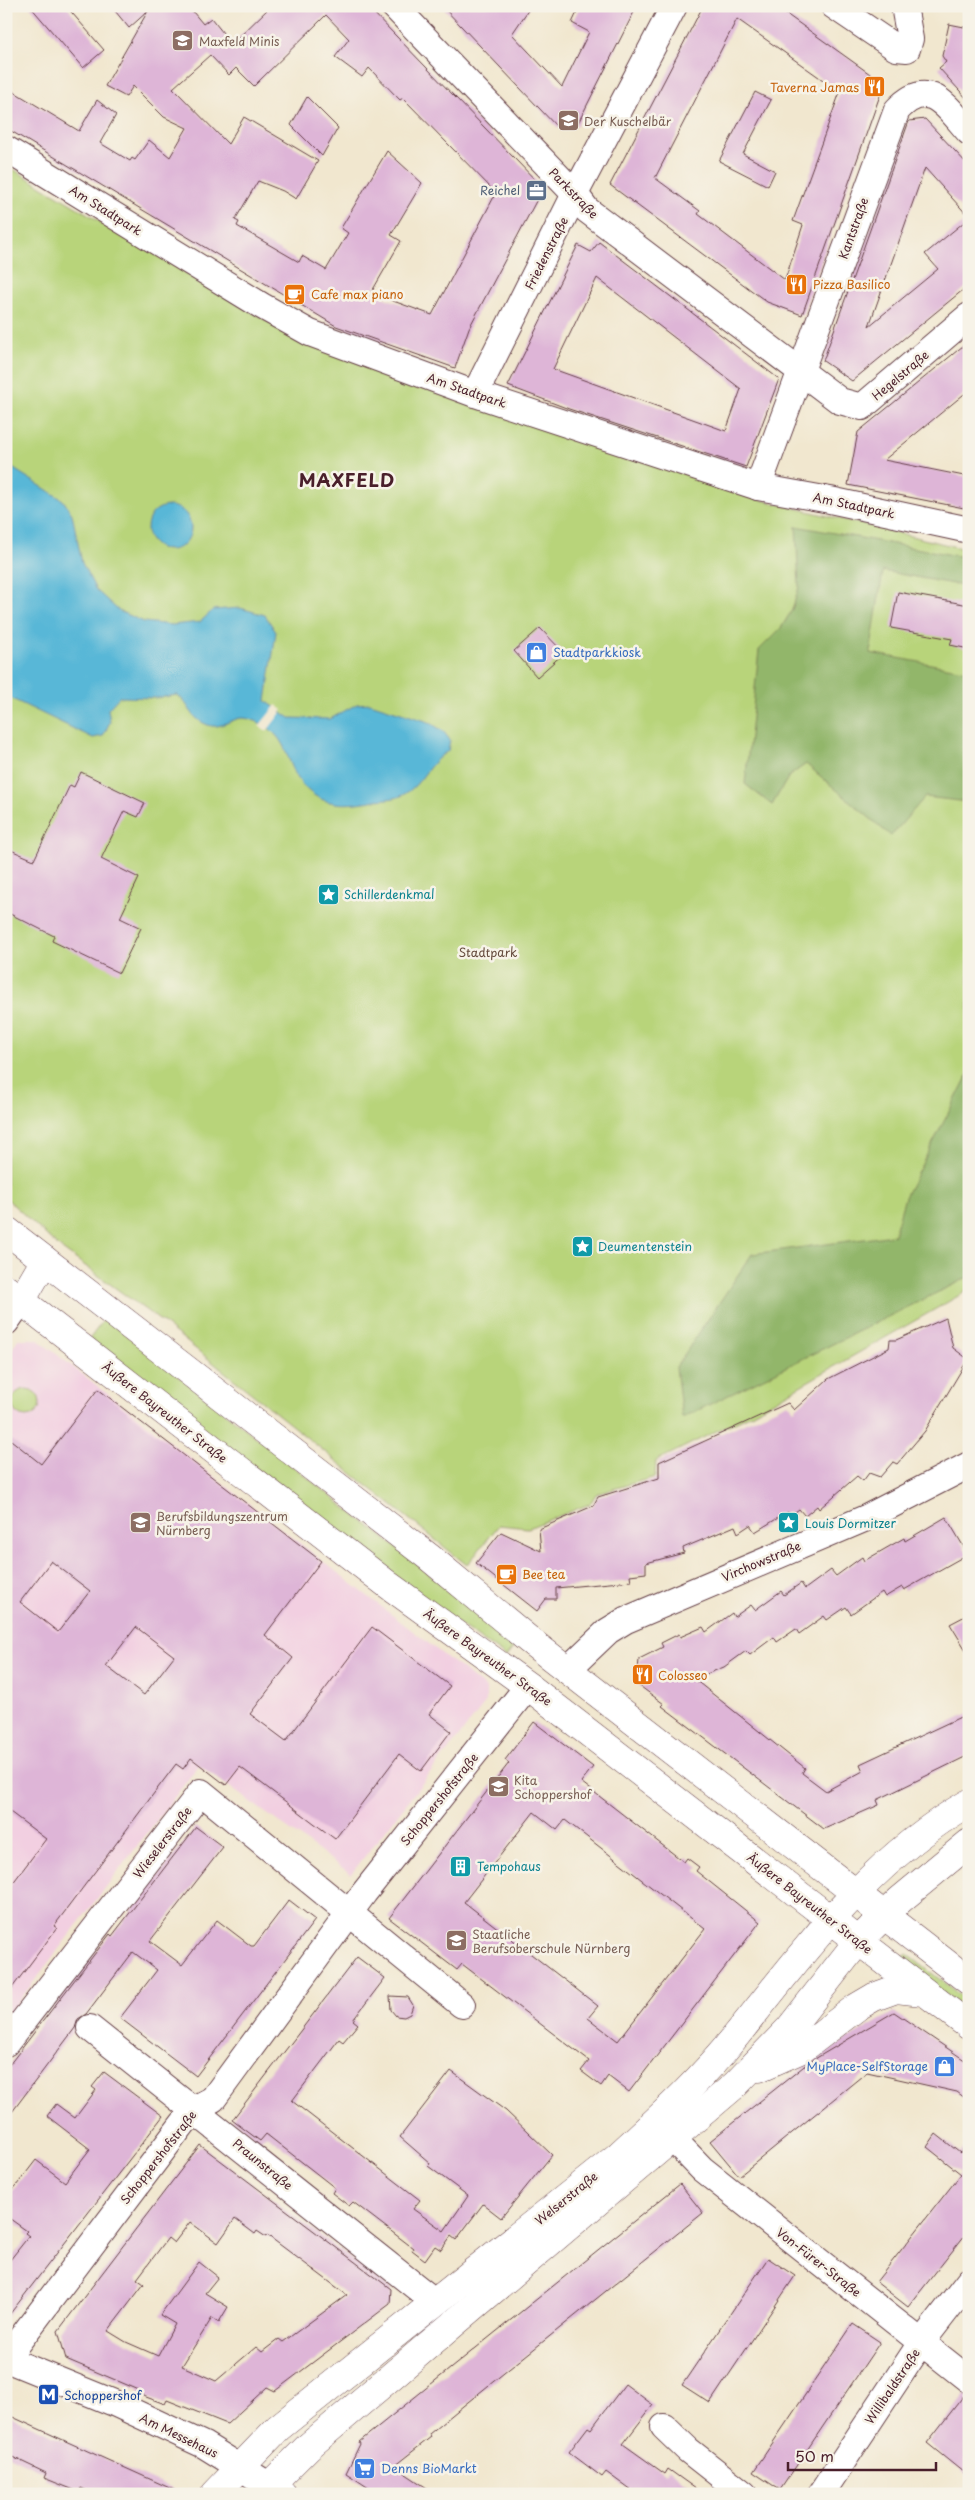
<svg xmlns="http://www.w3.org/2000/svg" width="975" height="2500" font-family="'Playpen Sans',sans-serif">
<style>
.built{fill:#f2cfe1}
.green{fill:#b8d47a;stroke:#817a52}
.forest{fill:#92b66a;stroke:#6e6a4a}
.water{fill:#59b7d7;stroke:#526b81}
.pier{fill:#f1e7cf}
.building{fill:#deb5d7;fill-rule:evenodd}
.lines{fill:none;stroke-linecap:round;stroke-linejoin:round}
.minor-casing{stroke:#633d44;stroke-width:28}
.major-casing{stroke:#633d44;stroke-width:29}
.minor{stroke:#fff;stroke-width:26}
.major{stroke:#fff;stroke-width:28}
.labels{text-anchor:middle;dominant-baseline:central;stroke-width:5;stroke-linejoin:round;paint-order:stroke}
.education-label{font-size:12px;fill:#785e54;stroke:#f7f3e8;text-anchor:start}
.food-label{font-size:12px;fill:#c56008;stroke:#f7f3e8;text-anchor:start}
.service-label{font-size:12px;fill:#4e5e75;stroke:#f7f3e8;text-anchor:end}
.street-label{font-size:12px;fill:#4a1f2b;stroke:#f7f3e8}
.shop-label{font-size:12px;fill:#366cbe;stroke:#f7f3e8;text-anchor:start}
.culture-label{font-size:12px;fill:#0d838f;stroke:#f7f3e8;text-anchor:start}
.park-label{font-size:12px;fill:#664c3f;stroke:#f7f3e8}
.transit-label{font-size:12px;fill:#164399;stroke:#f7f3e8;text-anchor:start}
.district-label{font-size:18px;font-weight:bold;letter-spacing:1px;fill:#4a1f2b;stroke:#f7f3e8}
</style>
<rect width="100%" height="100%" fill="#f7f3e8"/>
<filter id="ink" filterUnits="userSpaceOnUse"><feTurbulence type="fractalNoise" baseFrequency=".02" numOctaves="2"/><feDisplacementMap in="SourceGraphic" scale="10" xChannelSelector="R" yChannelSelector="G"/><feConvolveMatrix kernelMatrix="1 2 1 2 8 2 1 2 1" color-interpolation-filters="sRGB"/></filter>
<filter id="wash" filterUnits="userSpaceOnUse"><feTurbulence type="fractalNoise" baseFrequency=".0096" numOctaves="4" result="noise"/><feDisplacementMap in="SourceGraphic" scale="20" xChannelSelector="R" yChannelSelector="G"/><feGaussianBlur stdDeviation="1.12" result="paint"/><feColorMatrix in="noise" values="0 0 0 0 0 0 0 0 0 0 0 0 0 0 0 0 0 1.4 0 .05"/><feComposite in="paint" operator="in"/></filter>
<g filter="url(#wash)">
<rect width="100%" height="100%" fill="#f1e7cf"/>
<polygon class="built" points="18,1339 37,1339 486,1688 486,1702 351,1874 199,1765 6,2018 6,1359"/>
<g class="green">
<polygon points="6,165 272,324 749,497 969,550 969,1290 751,1414 656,1461 655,1477 596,1494 590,1504 528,1528 499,1525 467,1565 162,1322 58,1246 6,1198"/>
<polygon points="105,1318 517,1643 506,1657 425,1600 88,1341"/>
<circle cx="26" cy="1403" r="14"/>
<polygon points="907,1954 969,2002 969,2013 900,1960"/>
</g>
<g class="forest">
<polygon points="796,526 969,558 969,587 883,571 870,653 969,671 969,802 925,797 891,836 806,764 789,776 772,805 745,784 759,650 781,628 792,610 799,587"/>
<polygon points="969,1073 969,1277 682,1418 676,1367 752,1254 894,1235 905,1197"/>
</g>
<g class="water">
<path d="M6,464L63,500L72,514L82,563L96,590L119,611L144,622L172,625L200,622L213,610L240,608L265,615L276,632L266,701L290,718L330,719L357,704L370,703L429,722L443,731L450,740L448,751C427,763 423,784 403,795C396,799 385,799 377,800C348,805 322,809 301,783C289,768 288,746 274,733C267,725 247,715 237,719C227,722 218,729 208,725C190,719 191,705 177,695L158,698L119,697L108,709L110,722L103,736L93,738L6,696Z"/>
<circle cx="169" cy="528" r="22"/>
</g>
<polygon class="pier" points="276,705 283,710 267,731 259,726"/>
<g id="blocks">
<g class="building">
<polygon points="30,6 66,6 104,50 83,68"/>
<path d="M111,6H188L203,24L211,18L232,44L271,6H367L543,188L469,328L455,368L336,326L6,128V87L79,131L97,100L116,115L100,143L130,161L132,158L135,160L149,140L170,157L187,128L164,117L133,86L126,97L105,86L148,11L129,28ZM326,15L349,39L335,57L362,77L369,68L400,100L403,98L496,193L432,315L371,293L401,241L391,235L422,183L387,151L341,228L348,233L326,270L302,256L299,262L237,226L239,222L235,220L258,181L283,191L296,199L318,161L244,117L228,144L173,88L210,55L229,75L236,68L254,86Z"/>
<polygon points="442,6 531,6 512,34 562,87 589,32 572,23 580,6 637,6 577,125 558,128"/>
<path d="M703,6H775L884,84L802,315L767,302L610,185ZM737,19L840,92L793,221L803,225L785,280L698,214L700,211L655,178Z"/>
<polygon points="949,24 969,28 969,101 939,68 946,62 942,56"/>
<polygon points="755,92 771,100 743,154 775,171 768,186 719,161"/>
<polygon points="307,97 338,128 322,156 291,125"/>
<polygon points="925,119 969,166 969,217 925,168 869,326 938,269 925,254 969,218 969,285 852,381 823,361 909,121"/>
<path d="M599,242L779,379L746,467L569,409L508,386L578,245L591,252ZM597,278L741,389L726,431L553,369Z"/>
<polygon points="969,341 969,390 884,460 969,477 969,509 848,485 858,432"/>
<polygon points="898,592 969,605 969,649 950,645 952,639 891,628"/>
<polygon points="540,628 564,653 537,677 514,651"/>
<polygon points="81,772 145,803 138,817 124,811 101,859 139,878 120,918 141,928 119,973 52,941 54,936 6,912 6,848 34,860 70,785 74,787"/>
<polygon points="946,1318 953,1348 968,1359 925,1431 897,1464 893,1462 880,1477 869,1473 863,1481 857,1476 819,1509 817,1506 805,1516 799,1509 790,1516 788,1512 755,1532 750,1525 738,1533 735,1526 683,1548 684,1553 646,1563 646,1573 630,1575 631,1581 556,1588 556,1599 546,1599 537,1611 476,1563 501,1532 541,1551 539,1529 593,1506 598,1497 659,1478 659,1462 788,1403 794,1410 828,1379 889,1348 890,1340 896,1340"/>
<path d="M98,1389L321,1561L265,1635L293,1658L250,1714L286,1741L372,1627L450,1686L429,1714L451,1731L421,1771L399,1754L335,1839L240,1767L226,1785L191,1758L183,1769L176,1764L54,1926L57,1928L6,1996V1892L46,1839L6,1809V1436L41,1464ZM51,1561L90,1591L58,1632L20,1602ZM136,1627L174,1656L144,1695L106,1666Z"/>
<polygon points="946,1517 968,1554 904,1590 902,1587 885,1597 882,1592 851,1614 846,1607 827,1620 824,1616 799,1634 796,1629 777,1642 774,1637 750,1655 746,1651 724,1667 694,1679 805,1768 802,1773 826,1791 863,1771 860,1764 969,1713 969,1755 877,1800 879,1805 824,1829 662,1706 664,1704 637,1684 639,1659 663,1647 661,1643 679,1634 680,1637 703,1627 706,1632 732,1613 734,1617 751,1605 755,1610 781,1591 784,1595 801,1583 805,1589 831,1570 836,1576 862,1557 864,1561 904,1538 905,1541"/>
<polygon points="969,1614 969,1655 950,1624"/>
<path d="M534,1722L593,1767L581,1782L684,1862L687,1858L699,1867L696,1871L760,1922L629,2092L608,2076L601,2086L581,2071L589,2061L462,1964L457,1970L389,1918L509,1763L505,1760ZM534,1812L557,1830L565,1820L705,1929L618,2041L588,2018L598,2006L464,1902Z"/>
<polygon points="196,1827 223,1847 150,1941 182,1965 217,1920 251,1946 254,1946 289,1900 315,1920 196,2076 120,2018 157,1970 133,1952 86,2014 78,2019 75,2028 6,2120 6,2069 110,1934 112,1936"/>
<polygon points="357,1957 385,1978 353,2020 358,2024 343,2042 339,2039 292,2101 420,2200 413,2209 444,2231 468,2196 428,2166 430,2163 400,2137 451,2071 506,2111 552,2155 501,2218 483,2204 456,2240 451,2236 441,2250 435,2246 425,2260 412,2250 413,2248 353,2202 349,2206 332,2193 335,2188 266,2134 260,2141 232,2120"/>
<polygon points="390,1996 408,1997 413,2005 410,2014 404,2017 396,2016 391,2010"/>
<polygon points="894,2012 969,2063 969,2101 957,2092 867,2072 739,2176 710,2141 808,2063"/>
<polygon points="104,2072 163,2116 6,2319 6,2265 29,2236 25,2233 27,2231 6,2216 6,2199 36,2160 65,2182 90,2149 47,2116 56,2104 75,2118 96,2090 92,2087"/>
<polygon points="936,2134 960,2153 969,2142 969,2230 908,2307 876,2282 961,2174 927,2147"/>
<path d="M200,2145L391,2289L390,2304L275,2391L267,2387L227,2424L167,2400L165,2404L146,2397L138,2393L139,2390L66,2359L58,2331ZM235,2219L255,2234L257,2231L266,2237L267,2235L347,2295L283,2342L279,2339L262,2352L256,2347L216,2381L182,2366L212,2318L219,2322L228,2307L205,2293L218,2277L199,2262L160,2315L175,2324L158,2356L126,2342L108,2331L144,2284L137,2279L168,2238L174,2243L190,2222L218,2243Z"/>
<polygon points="680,2184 703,2213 463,2406 429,2434 431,2437 394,2466 436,2494 378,2494 346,2473 360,2444 359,2442"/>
<polygon points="768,2258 795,2276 710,2403 682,2385"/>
<polygon points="853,2324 880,2342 780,2490 753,2472"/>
<polygon points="625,2384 653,2405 623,2444 665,2474 668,2469 703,2494 636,2494 606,2472 602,2477 569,2452 588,2427 591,2429"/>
<polygon points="965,2394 969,2395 969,2477 927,2443"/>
<polygon points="6,2414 61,2439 183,2494 94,2494 81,2488 79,2492 44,2478 46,2473 6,2454"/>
</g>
</g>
</g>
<g filter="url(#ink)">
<use href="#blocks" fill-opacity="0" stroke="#633d44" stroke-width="1"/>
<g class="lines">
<defs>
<g id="minor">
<polyline points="394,6 575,194 587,210 840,401 862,407 969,316"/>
<polyline points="834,6 896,48 907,49 910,39 904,6"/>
<polyline points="6,149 262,306 310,333 475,394 758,487 830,500 969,530"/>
<polyline points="475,394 575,194 674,6"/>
<path d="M758,487L897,110C929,76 946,106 969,132"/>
<polyline points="6,1322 21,1301"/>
<polyline points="567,1670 608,1631 626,1620 866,1518 969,1465"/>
<polyline points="90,2028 435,2302"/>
<polyline points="6,2043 201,1792 462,2005"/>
<polyline points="673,2139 702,2169 969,2380"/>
<polyline points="6,2358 194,2109 213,2099 364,1893 528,1686"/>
<polyline points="6,2359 114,2403 204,2445 283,2494"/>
<polyline points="664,2427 688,2450 744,2494"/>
<polyline points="821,2494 921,2343 969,2281"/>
</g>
<g id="major">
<polyline points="6,1230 430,1558 529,1640 969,1981"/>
<polyline points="6,1289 387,1584 528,1686 969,2026"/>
<polyline points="21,1301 45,1260"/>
<polyline points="759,2068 802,2049 857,2007 874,1997 896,1989 923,1992"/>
<path d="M215,2494L278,2428L618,2156C659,2118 700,2081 735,2037C805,1951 870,1859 969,1803"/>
<polyline points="261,2494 308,2447 735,2085 790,2028 859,1940 900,1900 969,1843"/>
</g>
</defs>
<use href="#minor" class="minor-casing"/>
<use href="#major" class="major-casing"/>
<use href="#minor" class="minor"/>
<use href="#major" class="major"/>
</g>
</g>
<defs>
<symbol id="school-square" viewBox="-11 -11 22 22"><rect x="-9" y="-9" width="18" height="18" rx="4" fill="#8d6e63" stroke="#f7f3e8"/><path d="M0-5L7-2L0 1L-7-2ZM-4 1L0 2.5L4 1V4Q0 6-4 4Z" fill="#fff"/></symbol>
<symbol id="restaurant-square" viewBox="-11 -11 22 22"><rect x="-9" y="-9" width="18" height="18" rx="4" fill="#e8710a" stroke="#f7f3e8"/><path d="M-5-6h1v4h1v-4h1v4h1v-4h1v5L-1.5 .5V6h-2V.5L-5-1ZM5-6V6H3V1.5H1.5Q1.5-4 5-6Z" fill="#fff"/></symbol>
<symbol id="office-square" viewBox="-11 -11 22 22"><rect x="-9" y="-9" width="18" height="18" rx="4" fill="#5c6f8a" stroke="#f7f3e8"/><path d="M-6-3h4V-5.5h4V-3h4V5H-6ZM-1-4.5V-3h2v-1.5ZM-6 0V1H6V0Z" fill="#fff"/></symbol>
<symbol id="cafe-square" viewBox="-11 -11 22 22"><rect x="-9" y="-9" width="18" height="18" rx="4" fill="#e8710a" stroke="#f7f3e8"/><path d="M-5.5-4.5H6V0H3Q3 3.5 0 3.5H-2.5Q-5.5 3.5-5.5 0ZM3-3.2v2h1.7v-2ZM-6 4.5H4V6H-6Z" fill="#fff"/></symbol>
<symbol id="shop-square" viewBox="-11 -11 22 22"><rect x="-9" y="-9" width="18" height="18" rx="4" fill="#3f7fe0" stroke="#f7f3e8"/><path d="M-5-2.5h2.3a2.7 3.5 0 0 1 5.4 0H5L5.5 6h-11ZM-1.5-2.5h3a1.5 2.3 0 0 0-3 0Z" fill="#fff"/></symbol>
<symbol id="sight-square" viewBox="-11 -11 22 22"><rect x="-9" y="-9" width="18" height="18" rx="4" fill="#0f9aa8" stroke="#f7f3e8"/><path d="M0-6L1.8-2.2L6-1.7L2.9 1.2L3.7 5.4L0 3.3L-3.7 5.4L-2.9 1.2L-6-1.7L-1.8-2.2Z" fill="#fff"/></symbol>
<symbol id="building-square" viewBox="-11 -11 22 22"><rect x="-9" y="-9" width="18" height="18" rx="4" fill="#0f9aa8" stroke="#f7f3e8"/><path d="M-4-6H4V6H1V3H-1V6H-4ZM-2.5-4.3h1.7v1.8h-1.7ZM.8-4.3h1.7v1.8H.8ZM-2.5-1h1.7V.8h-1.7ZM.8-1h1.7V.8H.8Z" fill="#fff"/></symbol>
<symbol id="metro-square" viewBox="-11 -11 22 22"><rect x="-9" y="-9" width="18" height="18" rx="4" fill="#1a4fb4" stroke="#f7f3e8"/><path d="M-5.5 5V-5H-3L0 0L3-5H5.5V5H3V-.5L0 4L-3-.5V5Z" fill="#fff"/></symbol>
<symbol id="supermarket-square" viewBox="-11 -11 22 22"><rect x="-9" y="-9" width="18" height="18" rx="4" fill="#3f7fe0" stroke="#f7f3e8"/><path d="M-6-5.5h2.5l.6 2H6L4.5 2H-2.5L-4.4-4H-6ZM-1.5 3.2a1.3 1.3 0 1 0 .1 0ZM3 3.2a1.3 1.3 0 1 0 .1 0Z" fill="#fff"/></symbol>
</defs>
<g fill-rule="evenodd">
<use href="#school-square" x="170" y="28" width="25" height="25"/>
<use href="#restaurant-square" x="862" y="74" width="25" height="25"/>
<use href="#school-square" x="556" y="108" width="25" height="25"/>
<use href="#office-square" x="524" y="178" width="25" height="25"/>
<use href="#restaurant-square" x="784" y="272" width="25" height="25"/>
<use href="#cafe-square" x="282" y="282" width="25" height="25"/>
<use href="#shop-square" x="524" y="640" width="25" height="25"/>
<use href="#sight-square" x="316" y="882" width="25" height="25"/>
<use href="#sight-square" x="570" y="1234" width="25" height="25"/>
<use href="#school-square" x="128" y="1510" width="25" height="25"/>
<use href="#sight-square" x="776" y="1510" width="25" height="25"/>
<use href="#cafe-square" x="494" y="1562" width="25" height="25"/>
<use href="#restaurant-square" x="630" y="1662" width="25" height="25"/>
<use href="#school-square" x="486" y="1774" width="25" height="25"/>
<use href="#building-square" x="448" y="1854" width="25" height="25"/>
<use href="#school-square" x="444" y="1928" width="25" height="25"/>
<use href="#shop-square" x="932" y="2054" width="25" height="25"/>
<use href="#metro-square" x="36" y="2382" width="25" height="25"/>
<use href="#supermarket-square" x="352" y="2456" width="25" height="25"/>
</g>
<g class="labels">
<g class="education-label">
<text x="199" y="41">Maxfeld Minis</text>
<text x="584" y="121">Der Kuschelbär</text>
<text x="156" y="1516">Berufsbildungszentrum<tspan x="156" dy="14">Nürnberg</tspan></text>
<text x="514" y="1780">Kita<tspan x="514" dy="14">Schoppershof</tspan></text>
<text x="472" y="1934">Staatliche<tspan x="472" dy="14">Berufsoberschule Nürnberg</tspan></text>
</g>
<g class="food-label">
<text x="859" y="87" text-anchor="end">Taverna Jamas</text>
<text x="813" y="284">Pizza Basilico</text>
<text x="311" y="294">Cafe max piano</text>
<text x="522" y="1574">Bee tea</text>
<text x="658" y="1675">Colosseo</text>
</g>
<g class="service-label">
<text x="520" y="190">Reichel</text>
</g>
<g class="street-label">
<text transform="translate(574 193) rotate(46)">Parkstraße</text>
<text transform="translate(106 210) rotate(32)">Am Stadtpark</text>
<text transform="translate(853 228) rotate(-70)">Kantstraße</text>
<text transform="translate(546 253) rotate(-63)">Friedenstraße</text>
<text transform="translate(900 375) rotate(-40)">Hegelstraße</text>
<text transform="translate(467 390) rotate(19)">Am Stadtpark</text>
<text transform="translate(854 505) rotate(12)">Am Stadtpark</text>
<text transform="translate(165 1412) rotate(38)">Äußere Bayreuther Straße</text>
<text transform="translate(761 1561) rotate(-23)">Virchowstraße</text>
<text transform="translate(488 1657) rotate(36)">Äußere Bayreuther Straße</text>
<text transform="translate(439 1799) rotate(-51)">Schoppershofstraße</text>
<text transform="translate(162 1842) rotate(-52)">Wieselerstraße</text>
<text transform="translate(810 1903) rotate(38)">Äußere Bayreuther Straße</text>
<text transform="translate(158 2157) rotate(-52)">Schoppershofstraße</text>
<text transform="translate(263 2164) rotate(39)">Praunstraße</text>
<text transform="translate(566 2198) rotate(-39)">Welserstraße</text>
<text transform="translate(819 2262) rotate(38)">Von-Fürer-Straße</text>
<text transform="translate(892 2386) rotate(-56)">Willibaldstraße</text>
<text transform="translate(179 2435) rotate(26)">Am Messehaus</text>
</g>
<g class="shop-label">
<text x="553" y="652">Stadtparkkiosk</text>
<text x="928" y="2066" text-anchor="end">MyPlace-SelfStorage</text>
<text x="381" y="2468">Denns BioMarkt</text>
</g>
<g class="culture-label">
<text x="344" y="894">Schillerdenkmal</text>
<text x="598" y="1246">Deumentenstein</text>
<text x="805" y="1523">Louis Dormitzer</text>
<text x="477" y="1866">Tempohaus</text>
</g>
<g class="park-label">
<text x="488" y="952">Stadtpark</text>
</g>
<g class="transit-label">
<text x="64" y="2395">Schoppershof</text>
</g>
<g class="district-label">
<text x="347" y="479">MAXFELD</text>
</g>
</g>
<rect width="975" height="2500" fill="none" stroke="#f7f3e8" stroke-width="25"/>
<path d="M788 2462v8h148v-8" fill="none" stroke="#4a1f2b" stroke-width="2.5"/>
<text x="795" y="2462" font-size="15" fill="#4a1f2b" stroke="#f7f3e8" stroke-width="4" paint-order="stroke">50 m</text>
</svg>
